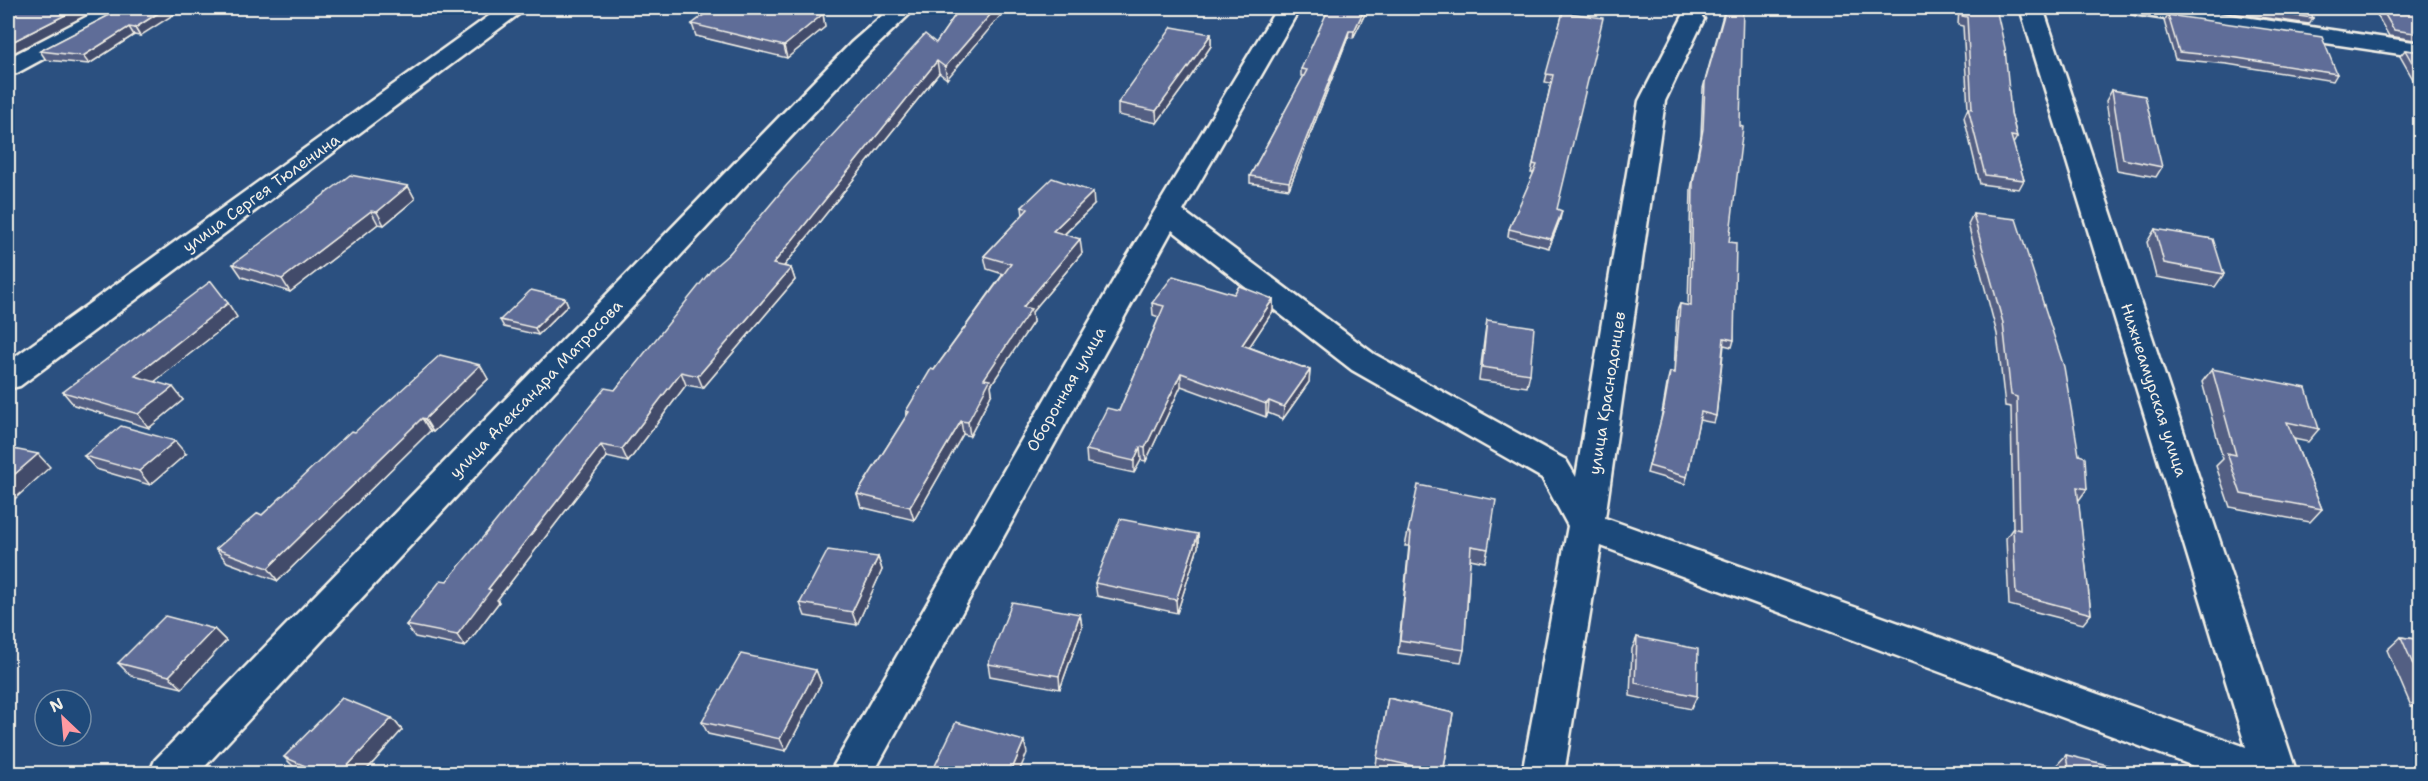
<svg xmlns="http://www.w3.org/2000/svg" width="2428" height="781" font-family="'Shantell Sans',sans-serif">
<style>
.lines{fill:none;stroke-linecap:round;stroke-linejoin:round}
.minor-casing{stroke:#f4f1e8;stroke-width:5}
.minor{fill:#1f4a7a;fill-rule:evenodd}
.wall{fill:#525e83;stroke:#f4f1e8;stroke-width:1.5}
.shaded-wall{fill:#424c6a;stroke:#f4f1e8;stroke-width:1.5}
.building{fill:#5f6d98;stroke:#f4f1e8;stroke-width:1.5}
.labels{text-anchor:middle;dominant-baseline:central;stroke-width:4.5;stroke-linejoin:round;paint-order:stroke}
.street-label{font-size:16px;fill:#f4f1e8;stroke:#1f4a7a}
</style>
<rect width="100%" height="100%" fill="#2b5080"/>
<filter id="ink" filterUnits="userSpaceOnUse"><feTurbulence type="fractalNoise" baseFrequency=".0167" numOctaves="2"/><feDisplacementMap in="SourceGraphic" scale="12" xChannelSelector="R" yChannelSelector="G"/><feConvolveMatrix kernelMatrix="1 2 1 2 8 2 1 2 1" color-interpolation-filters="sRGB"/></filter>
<g filter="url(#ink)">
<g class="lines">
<defs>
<g id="minor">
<polygon points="103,8 132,8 128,13 17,73 8,75 8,58"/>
<polygon points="500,8 527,8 20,386 8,389 8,362"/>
<polygon points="891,8 916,8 869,53 198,774 149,774 155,760 851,43"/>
<polygon points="1277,8 1300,8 1183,211 1374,354 1566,460 1576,477 1639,101 1684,14 1700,14 1704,19 1665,101 1605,518 2246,747 2020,8 2043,8 2297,774 2215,774 1601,546 1564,774 1522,774 1568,526 1542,478 1352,370 1172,230 873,774 829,774 1124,262"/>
<polygon points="2127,8 2183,8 2420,43 2420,57 2139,15 2131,13"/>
</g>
</defs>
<use href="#minor" class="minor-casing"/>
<use href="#minor" class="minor"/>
</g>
<g class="wall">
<polygon points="123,8 140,36 134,35 89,64 46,60 40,51"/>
<polygon points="960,8 947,79 939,73 784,266 791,268 795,280 703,388 686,385 628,462 607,457 497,600 499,602 465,647 415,637 406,625 447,581 615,390 729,254 936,43"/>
<polygon points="1368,8 1353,38 1348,37 1289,189 1250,183 1250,176 1304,76 1301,76 1301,69"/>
<polygon points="1725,8 1729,242 1734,340 1732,347 1724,345 1716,416 1714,423 1699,420 1687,477 1685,484 1647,473 1661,419 1668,379 1670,372 1674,373 1677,311 1680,304 1688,306 1691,189 1701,136 1703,88"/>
<polygon points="1959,8 1996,8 2011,113 2017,137 2013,144 2024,180 2019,189 1980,184 1964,117 1968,108 1963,26 1958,25"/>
<polygon points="2195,8 2309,8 2313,18 2309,24"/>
<polygon points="2373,8 2419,8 2421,9 2421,41 2389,36"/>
<polygon points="1563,12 1557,209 1560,219 1549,248 1508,237 1509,229 1534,173 1531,173 1551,83 1545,82"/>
<polygon points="823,14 825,27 787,58 696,36 692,24"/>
<polygon points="2168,15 2337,74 2333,81 2227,64 2175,59 2164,21"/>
<polygon points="1211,34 1211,46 1189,79 1157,123 1118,115 1118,103"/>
<polygon points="2405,50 2421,52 2421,88 2418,88 2400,56"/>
<polygon points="2112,90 2162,167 2156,177 2117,170 2106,101"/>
<polygon points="408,186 415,199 384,225 378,224 290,292 242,277 233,264"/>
<polygon points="1094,205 1064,235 1082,253 1032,312 1033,322 991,385 992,393 970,436 963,434 914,520 861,507 857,494 907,415 906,411 934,370 1003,274 987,269 984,256 1023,215 1022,207"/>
<polygon points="1973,214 2079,455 2087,489 2079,500 2078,500 2091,614 2083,624 2009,605 2006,538 2013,528 2011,407 2005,406 1997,334 1968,224"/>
<polygon points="2155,229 2224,274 2215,287 2156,277 2147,242"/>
<polygon points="1234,294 1273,299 1273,311 1249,347 1310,370 1309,382 1283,419 1268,413 1266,417 1181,386 1146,461 1141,460 1134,473 1087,463 1086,450 1119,411 1159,317 1153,315 1152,303"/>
<polygon points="565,298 568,305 538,335 504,327 500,320"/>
<polygon points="237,317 154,381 183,400 149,428 74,405 63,392"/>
<polygon points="1487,320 1530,374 1527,387 1479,380 1485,333"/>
<polygon points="480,365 488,379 433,432 430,431 278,581 227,562 216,549 262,515 355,432"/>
<polygon points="2212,369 2319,429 2308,442 2294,439 2322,509 2310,522 2230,507 2216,466 2223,459 2202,382"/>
<polygon points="186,454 150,485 96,469 84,456"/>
<polygon points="1408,532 1488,549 1485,562 1470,559 1464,650 1461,662 1398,653 1409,546 1405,546"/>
<polygon points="1198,534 1198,547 1177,613 1097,596 1095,583"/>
<polygon points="878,557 882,570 857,625 805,616 800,603"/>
<polygon points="1080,614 1082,627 1060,689 990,676 988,664"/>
<polygon points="214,629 226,641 182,688 131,676 118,663"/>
<polygon points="1637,637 1697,696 1691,709 1630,696 1632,649"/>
<polygon points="2401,637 2421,640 2421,708 2411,706 2387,650"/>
<polygon points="816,670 821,683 786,751 708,734 702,722"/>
<polygon points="1388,698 1453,713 1443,774 1391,774 1375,770"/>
<polygon points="392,718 402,730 363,774 307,774 296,769 284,757"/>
<polygon points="2066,755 2134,774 2056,774 2055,767"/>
</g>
<g class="shaded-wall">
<polygon points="79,8 100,8 8,56 8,44"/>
<polygon points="166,8 184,8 140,36 135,28"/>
<polygon points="996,8 1007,8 947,79 945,67"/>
<polygon points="1365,8 1368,8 1353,38 1354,31"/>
<polygon points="823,14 825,27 787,58 784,46"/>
<polygon points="129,27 134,35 89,64 83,56"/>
<polygon points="1349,31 1348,37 1289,189 1289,182"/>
<polygon points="1211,34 1211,46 1189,79 1157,123 1156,111"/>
<polygon points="937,61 939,73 776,276 773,264"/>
<polygon points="408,186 415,199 384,225 377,212"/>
<polygon points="1093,192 1094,205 1054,244 1053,231"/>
<polygon points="371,211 378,224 290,292 282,279"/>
<polygon points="1562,211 1560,219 1549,248 1551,239"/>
<polygon points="1080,239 1082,253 1032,312 1033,322 991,385 992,393 970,436 968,422 984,379 1023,307"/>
<polygon points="791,268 795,280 703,388 698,376"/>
<polygon points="565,298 568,305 538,335 535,328"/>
<polygon points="1273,299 1273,311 1242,358 1242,345"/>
<polygon points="228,303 237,317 145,389 135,376"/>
<polygon points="480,365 488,379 433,432 425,419"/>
<polygon points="1310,370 1309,382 1283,419 1284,407"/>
<polygon points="681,372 686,385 628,462 622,449"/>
<polygon points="1181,373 1181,386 1146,461 1145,448"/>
<polygon points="173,387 183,400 149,428 138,414"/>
<polygon points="1269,401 1268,413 1266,417 1266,404"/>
<polygon points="422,418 430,431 278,581 268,568"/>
<polygon points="961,421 963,434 914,520 910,507"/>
<polygon points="175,441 186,454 150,485 139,471"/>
<polygon points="601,445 607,457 497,600 499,602 465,647 457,635 488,589"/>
<polygon points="1140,447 1141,460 1134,473 1134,461"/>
<polygon points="38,454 50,467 8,505 8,480"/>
<polygon points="1198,534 1198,547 1177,613 1176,600"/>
<polygon points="878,557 882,570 857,625 852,612"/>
<polygon points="1080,614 1082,627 1060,689 1059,676"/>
<polygon points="214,629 226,641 182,688 169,676"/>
<polygon points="816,670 821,683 786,751 780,739"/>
<polygon points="392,718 402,730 363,774 340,774"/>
<polygon points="1024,741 1027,753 1018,774 1010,774"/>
</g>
<g class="building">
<polygon points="8,8 79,8 8,44"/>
<polygon points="123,8 166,8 135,28 129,27 83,56 40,51"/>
<polygon points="713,8 793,8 823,14 784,46 692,24"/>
<polygon points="960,8 996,8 945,67 937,61 773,264 791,268 698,376 681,372 622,449 601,445 488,589 491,590 457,635 406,625 441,580 447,581 605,388 615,390 713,268 729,254 786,186 925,34 936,43"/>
<polygon points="1329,8 1365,8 1354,31 1349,31 1289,182 1250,176 1307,70 1301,69"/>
<polygon points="1726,8 1743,8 1740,126 1743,127 1729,242 1736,243 1734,340 1724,338 1716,416 1701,412 1687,477 1649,466 1663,412 1670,372 1675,373 1680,304 1691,306 1693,183 1703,129 1705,82"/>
<polygon points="1962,8 1996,8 2005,48 2011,113 2017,137 2011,136 2024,180 1985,175 1968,108 1972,109 1967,17 1962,16"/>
<polygon points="2242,8 2309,8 2313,18"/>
<polygon points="2381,8 2419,8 2421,9 2421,34 2394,30"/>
<polygon points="1563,12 1603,18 1557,209 1562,211 1551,239 1509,229 1537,165 1533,164 1553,75 1546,74"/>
<polygon points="2168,15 2322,37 2337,74 2231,57 2179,52"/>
<polygon points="1172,27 1211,34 1189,66 1156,111 1118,103"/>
<polygon points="2405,50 2421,52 2421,78"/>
<polygon points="2112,90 2145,96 2162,167 2123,159"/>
<polygon points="350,175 408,186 377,212 371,211 282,279 233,264"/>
<polygon points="1052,178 1093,192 1053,231 1080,239 1023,307 1031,309 984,379 990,380 968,422 961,421 910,507 857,494 909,412 906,411 931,369 934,370 1011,264 984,256 1028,209 1022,207"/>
<polygon points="1973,214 2016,219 2064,367 2079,455 2085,457 2087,489 2077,487 2091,614 2016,594 2013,528 2020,530 2017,397 2011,395 2003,323"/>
<polygon points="2155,229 2213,239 2224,274 2164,263"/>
<polygon points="1173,276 1234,294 1239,286 1273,299 1242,345 1310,370 1284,407 1269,401 1266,404 1181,373 1145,448 1140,447 1134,461 1086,450 1107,408 1119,411 1164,306 1152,303"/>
<polygon points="211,281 228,303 135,376 173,387 138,414 63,392"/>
<polygon points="531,290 565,298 535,328 500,320"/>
<polygon points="1487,320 1534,327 1530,374 1482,367"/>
<polygon points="440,355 480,365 425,419 422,418 268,568 216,549 258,513 262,515 351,431 355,432"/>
<polygon points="2212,369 2306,388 2319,429 2287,422 2322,509 2241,494 2227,453 2236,455"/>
<polygon points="121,426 175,441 139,471 84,456"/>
<polygon points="8,448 38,454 8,480"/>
<polygon points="1418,485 1496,500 1488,549 1471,546 1464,650 1400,640 1411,533 1408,532"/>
<polygon points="1120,519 1198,534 1176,600 1095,583"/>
<polygon points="828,550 878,557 852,612 800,603"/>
<polygon points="1012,602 1080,614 1059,676 988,664"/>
<polygon points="165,616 214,629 169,676 118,663"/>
<polygon points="1637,637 1698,649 1697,696 1635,683"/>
<polygon points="2401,637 2421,640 2421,683"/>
<polygon points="741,654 816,670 780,739 702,722"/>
<polygon points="342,698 392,718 340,774 324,774 284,757"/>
<polygon points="1388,698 1453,713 1443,773 1377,758"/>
<polygon points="956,722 1024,741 1010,774 931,774"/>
<polygon points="2066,755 2133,771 2134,774 2069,774"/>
</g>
</g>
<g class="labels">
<g class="street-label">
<text transform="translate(261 193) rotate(-36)">улица Сергея Тюленина</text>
<text transform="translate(536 389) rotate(-46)">улица Александра Матросова</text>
<text transform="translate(1066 389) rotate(-60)">Оборонная улица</text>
<text transform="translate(2154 390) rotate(72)">Нижнеамурская улица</text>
<text transform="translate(1607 393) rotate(-81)">улица Краснодонцев</text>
</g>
</g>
<rect width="2428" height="781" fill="none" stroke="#1f4a7a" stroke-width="30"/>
<rect x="15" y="15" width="2398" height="751" fill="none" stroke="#f4f1e8" stroke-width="2" filter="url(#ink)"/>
<g transform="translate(63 718) rotate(334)"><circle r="28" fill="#1f4a7a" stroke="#748da6" stroke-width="1.5"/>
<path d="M0-4.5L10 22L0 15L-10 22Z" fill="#ff9aa2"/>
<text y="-9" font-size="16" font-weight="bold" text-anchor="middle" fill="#f4f1e8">N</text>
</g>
</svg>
